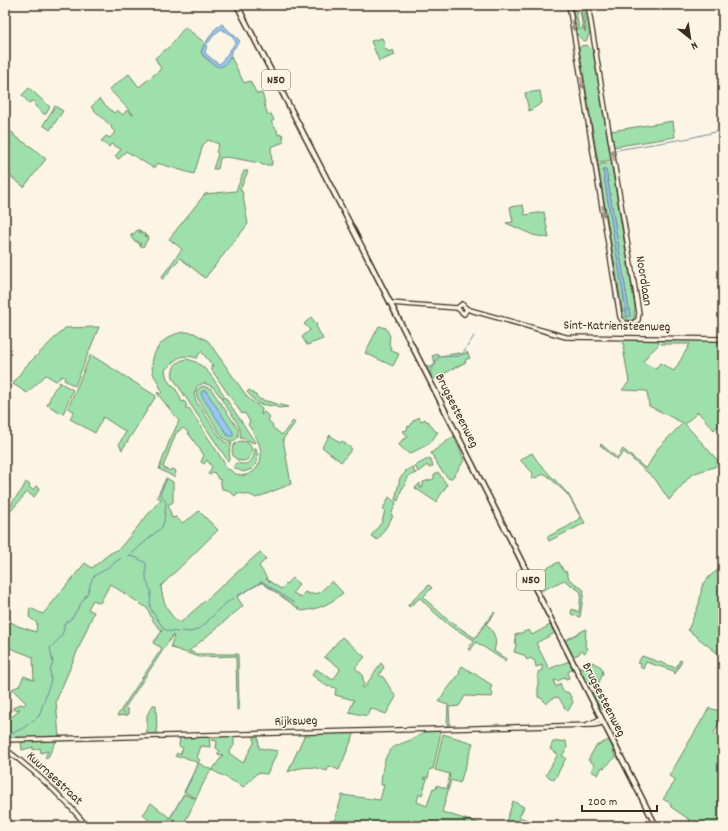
<svg xmlns="http://www.w3.org/2000/svg" width="728" height="831" font-family="Dekko,sans-serif">
<style>
.green{fill:#9ee0ab;stroke:#6c8564;fill-rule:evenodd}
.water{fill:#97c7f3;stroke:#72889e}
.lines{fill:none;stroke-linecap:round;stroke-linejoin:round}
.stream{stroke:#72889e;stroke-width:1}
.secondary-casing{stroke:#3b2a1e;stroke-width:6}
.primary-casing{stroke:#3b2a1e;stroke-width:7}
.secondary{stroke:#fcf5e5;stroke-width:3.5}
.primary{stroke:#fcf5e5;stroke-width:4}
.oneway{fill:#9c9082}
.labels{text-anchor:middle;dominant-baseline:central;stroke-width:3;stroke-linejoin:round;paint-order:stroke}
.shield{fill:#fcf5e5;stroke:#75675a;stroke-width:1}
.shield-label{font-size:12px;font-weight:bold;fill:#3b2a1e}
.street-label{font-size:13px;fill:#3b2a1e;stroke:#fcf5e5}
</style>
<rect width="100%" height="100%" fill="#fcf5e5"/>
<filter id="ink" filterUnits="userSpaceOnUse"><feTurbulence type="fractalNoise" baseFrequency=".025" numOctaves="2"/><feDisplacementMap in="SourceGraphic" scale="8" xChannelSelector="R" yChannelSelector="G"/><feConvolveMatrix kernelMatrix="1 2 1 2 8 2 1 2 1" color-interpolation-filters="sRGB"/></filter>
<g filter="url(#ink)">
<g class="green">
<path d="M572,5H575L579,29H583L579,5H580L585,32L586,31L582,5H585C587,16 593,31 586,41L582,40L577,34Z"/>
<polygon points="185,27 205,43 201,52 203,56 216,66 230,59 231,57 244,83 250,81 257,94 262,93 265,103 264,104 268,115 271,114 274,120 271,122 277,130 278,135 282,134 284,138 282,139 284,142 271,147 272,165 262,165 260,163 227,157 220,158 218,169 213,169 218,154 216,152 219,144 208,140 203,145 194,174 157,163 156,167 152,167 126,151 119,159 115,157 121,149 111,144 109,147 101,141 106,136 110,138 115,132 111,128 112,127 91,107 99,99 114,113 117,110 123,115 127,110 133,115 133,114 109,89 129,74 139,87 161,69 155,58 170,46"/>
<polygon points="382,38 385,45 384,46 385,49 386,48 388,52 393,50 395,55 379,61 371,41"/>
<polygon points="587,45 593,51 611,160 598,162 579,49 581,46"/>
<polygon points="29,88 50,107 46,114 44,114 35,106 35,102 32,101 29,103 22,95"/>
<polygon points="540,91 542,103 529,111 525,93"/>
<polygon points="55,106 63,111 50,130 43,125"/>
<polygon points="673,121 675,137 613,147 611,131"/>
<polygon points="5,127 14,134 14,136 33,148 46,159 24,187 5,172"/>
<path d="M611,162L635,308L634,318L631,321L627,320L623,314L598,165ZM604,169L606,170L630,316L627,317L603,170Z"/>
<polygon points="244,171 248,171 240,190 242,191 248,224 205,278 180,258 163,279 161,278 182,249 169,239 205,194 236,191"/>
<polygon points="523,205 525,215 544,212 549,238 533,235 506,223 513,222 510,207"/>
<polygon points="137,230 139,230 141,231 139,232 141,233 143,233 146,235 144,236 149,237 143,247 139,245 141,244 140,243 137,243 138,241 134,241 131,237 131,234 132,233 133,235"/>
<polygon points="311,317 317,325 316,326 323,339 307,345 302,337 310,330 304,324"/>
<polygon points="379,326 386,328 390,336 389,344 391,348 390,350 399,354 393,366 365,353"/>
<polygon points="99,327 75,386 64,380 65,377 62,376 56,381 46,375 27,393 13,384 24,368 65,328"/>
<path d="M186,332L194,333L208,341L248,398L262,409L261,415L264,412L270,417L268,420L273,425L272,427L282,435L293,421L295,423L283,439L291,484L256,498C250,494 244,494 237,493L235,496L228,490L222,489L220,479L219,480L214,472L210,475L208,474L212,467L207,460L204,464L201,462L204,455L186,430L183,428L176,433L163,467L169,471L171,469L175,470L176,472L174,477L159,469L169,442L179,421L157,393L158,392L160,394L162,392C161,391 161,389 160,387C159,382 155,379 153,373C148,352 165,333 186,332ZM201,351L213,366L211,367V369L242,414L245,413L250,422L248,424C254,434 260,442 261,453C262,472 243,483 229,469L228,470L224,465L225,464L189,408L187,409L185,407L187,406L184,401L182,402L180,399L181,398L173,385H171L167,379L165,370C176,359 180,353 197,358Z"/>
<path d="M623,339L660,340C658,347 654,349 650,353C647,356 645,359 643,362L656,369L660,363L674,371L690,344H661L662,340L723,341V384L720,389L723,392V421L714,430L698,412L685,424L720,463L714,467L692,474L669,500L655,479L624,452L617,460L600,445L601,444L617,458L623,449L646,469L658,448L683,423L649,406L647,391L622,390L629,382L623,347H624Z"/>
<polygon points="467,352 470,358 465,360 466,362 432,380 425,366 427,365 429,368 436,364 432,356 438,354 439,356 460,353 462,355"/>
<polygon points="91,355 156,396 122,450 119,444 126,432 103,417 95,433 70,419 74,411 68,408 90,356"/>
<path d="M186,359C205,362 214,380 224,395L221,397L220,396L213,387L204,383L197,386L194,394L196,401L222,440L227,443H232L229,451L230,459L228,461L173,378C171,368 176,361 186,359Z"/>
<path d="M59,382L73,390L63,414L47,405C51,398 52,388 60,384Z"/>
<path d="M203,386L211,389L237,427C242,439 233,445 223,438L198,399L196,392L199,388Z"/>
<polygon points="249,390 254,393 259,399 288,407 279,408 274,406 258,404 247,392"/>
<path d="M225,397L255,442L254,443L245,439L240,438C244,427 228,410 222,400V398Z"/>
<polygon points="419,417 421,421 425,419 427,422 428,421 435,431 438,432 429,444 409,454 399,445 402,440 408,437 403,431 407,430 408,426 410,427 413,421"/>
<polygon points="330,435 340,443 342,441 352,449 341,462 322,447"/>
<path d="M454,436L464,460C464,462 453,477 452,478C451,478 450,478 449,479L441,470L431,453Z"/>
<circle cx="242" cy="451" r="10"/>
<path d="M255,447C259,454 258,463 252,469L243,472L233,467L236,463C252,467 254,458 255,447Z"/>
<polygon points="532,453 538,462 568,494 585,523 549,541 547,537 567,527 581,518 568,495 547,475 544,474 533,479 532,478 533,473 520,460"/>
<polygon points="430,458 433,466 429,468 427,465 418,472 416,467 413,469 415,473 417,473 408,476 408,478 403,488 402,488 398,501 395,500 400,478 406,472 405,471"/>
<polygon points="438,472 447,485 436,502 415,488 420,483 420,488 423,487 423,482 434,479 434,475"/>
<path d="M166,478L173,482V502L168,505L172,518L176,517L182,523L192,517L199,511L218,530L161,586C162,600 168,615 180,623L260,552L266,559L259,566L267,578L266,579L281,589L292,578L299,584L293,593L301,597L305,592L310,594L319,593L332,581L343,593C330,604 319,609 302,611L261,582L237,597L243,606L189,651L197,654H238L239,710H237L236,656L199,657L172,648L171,645L174,636L173,635L122,712L124,713L126,709H128V715L117,716L162,648L153,643L162,631L153,621L147,608L110,584L100,603L93,600L88,609L94,612L56,701L59,737L5,738V712L7,709L10,710V712L12,717L20,709L13,710V708L20,704L24,705L26,703L12,689L19,686L24,676L34,680L33,657L5,646V619L18,626L36,632L37,623L29,617L30,608L43,614L85,563L92,568L109,554L119,549L161,499L157,497Z"/>
<polygon points="26,482 30,485 29,487 33,490 36,486 40,488 34,497 27,492 5,518 5,512 13,503 12,502 22,490"/>
<polygon points="389,497 396,503 391,515 393,516 378,540 371,536 382,522 385,510 383,509"/>
<polygon points="559,562 564,572 566,571 569,579 584,590 580,617 571,614 572,609 579,612 581,592 564,580 539,592 531,576"/>
<polygon points="723,566 723,653 721,656 688,630 699,604 702,586 710,576"/>
<path d="M429,585L432,588L423,597L448,620L475,638L494,612L495,613L486,624C494,632 498,639 494,651L506,659L505,661L476,642L470,651L468,649L474,640L450,626L435,613L420,598L409,607L408,605Z"/>
<path d="M550,625L555,633L536,643L549,669L569,661L573,669L568,672L569,678L566,679L565,677L558,681L554,680L555,686H558L560,683L563,691L569,693L573,702L568,711C563,708 562,701 558,697L553,698L546,704L543,699L538,697V672L542,670V665L536,667L535,661L530,658L527,660L524,655L514,652L516,645L515,635L529,630L532,635Z"/>
<polygon points="586,629 585,646 588,648 585,653 581,650 579,654 572,657 564,641"/>
<polygon points="342,637 365,657 355,668 362,674 364,684 362,687 364,688 381,663 384,667 379,675 383,677 396,697 386,714 370,708 367,716 349,712 354,700 335,695 336,688 329,686 328,687 312,675 316,669 333,680 340,670 339,667 324,657"/>
<polygon points="642,656 676,668 680,660 682,661 675,674 674,671 646,662 643,669 640,667 641,664 638,663"/>
<polygon points="592,662 601,667 603,673 597,687 606,703 602,709 600,709 592,693 595,691 593,687 597,677 594,676 590,682 586,685 577,665 587,671"/>
<polygon points="462,666 492,685 490,691 493,692 492,697 465,696 459,706 449,707 450,726 447,726 448,705 439,702 439,700 460,673 459,671"/>
<polygon points="153,705 156,705 157,734 147,735 146,732 147,732 147,715"/>
<polygon points="709,708 723,712 723,716 714,733 723,739 723,826 687,826 690,820 671,807 670,803 663,799 676,780 669,776"/>
<path d="M426,730H437L440,733V737L433,769H430L428,778L424,777V779H427L422,795L419,794L417,802L427,806L433,788L436,789L437,785L447,789L450,774L435,770L443,734L473,743L460,783L451,780L442,812L487,826H422L413,823L412,826H350L335,820L342,795L380,800L384,785H381C382,772 383,752 396,746C408,740 416,740 426,730Z"/>
<path d="M355,732L339,770L329,766L327,771C312,766 302,766 288,772L305,734Z"/>
<polygon points="254,735 258,735 259,748 278,751 267,774 257,773 244,787 212,770 208,774 196,798 184,792 198,763 182,756 180,758 175,756 177,753 180,755 183,748 179,746 180,737 209,736 210,747 201,746 197,758 200,760 198,763 212,770 223,755 217,754 220,751 216,748 217,741 212,740 213,736 234,736 234,745 229,753 243,763 254,743"/>
<polygon points="57,740 47,759 45,758 48,751 41,753 40,748 33,750 33,747 22,750 21,741"/>
<polygon points="609,740 614,751 613,752 616,757 604,768 602,767 598,775 591,771 594,764 588,760 596,746"/>
<polygon points="566,741 567,748 562,756 566,758 554,780 546,775 558,754 550,749 553,742"/>
<polygon points="184,794 196,799 183,826 156,826 143,815 151,803 170,818"/>
<polygon points="513,801 524,807 519,817 534,822 532,826 505,826"/>
</g>
<g class="water">
<path d="M222,24L240,41C238,45 232,49 231,54C228,63 222,72 212,63C208,59 203,56 201,52L205,43L207,45L205,53L217,63L220,64L236,42L231,35L221,29L214,35L208,43L206,42L215,29Z"/>
<polygon points="603,170 606,170 630,316 627,317"/>
<polygon points="202,391 206,391 233,432 233,436 228,436 202,396 201,394"/>
</g>
<g class="lines">
<g class="stream">
<polyline points="616,150 690,138 723,130"/>
<polyline points="431,375 430,373 438,357 459,356 463,353 474,336"/>
<polyline points="129,556 135,557 146,563 146,579 151,591 150,606 152,611 164,629 168,631 178,632"/>
<polyline points="129,556 162,527 164,521 166,502 160,494 167,479"/>
<polyline points="237,596 263,582 294,603"/>
<polyline points="181,631 190,632 194,631 204,625 220,608 233,598"/>
<path d="M8,737L9,735L25,727L39,716L51,680L50,670L53,663L50,648C57,641 65,635 64,624L72,618L88,592L92,579L94,576L103,571L121,558"/>
<polyline points="9,743 10,749"/>
<polyline points="5,759 9,755"/>
<polyline points="185,791 195,772 198,764"/>
<polyline points="163,826 170,819 183,795"/>
</g>
<defs>
<g id="secondary">
<polyline points="569,5 620,317 624,323 631,324 638,320 639,313 588,5"/>
<polyline points="390,303 457,308 464,314 467,309"/>
<polyline points="457,308 462,304 466,308 470,310 566,337 723,339"/>
<polyline points="588,724 601,719"/>
<polyline points="5,740 593,725 599,724 603,722"/>
<path d="M5,749C35,771 63,797 87,826"/>
</g>
<polyline id="primary" points="237,5 362,247 656,826"/>
</defs>
<use href="#secondary" class="secondary-casing"/>
<use href="#primary" class="primary-casing"/>
<use href="#secondary" class="secondary"/>
<use href="#primary" class="primary"/>
</g>
<defs><path id="oneway-solid" d="M-6-.8H1V-3.2L6.5 0L1 3.2V.8H-6Z"/></defs>
<g class="oneway">
<use href="#oneway-solid" transform="translate(573 25) rotate(81)"/>
<use href="#oneway-solid" transform="translate(582 83) rotate(81)"/>
<use href="#oneway-solid" transform="translate(613 155) rotate(-100)"/>
<use href="#oneway-solid" transform="translate(603 211) rotate(81)"/>
</g>
</g>
<g class="labels">
<g class="shield">
<rect x="262" y="70" width="28" height="20" rx="3"/>
<rect x="517" y="570" width="28" height="20" rx="3"/>
</g>
<g class="shield-label">
<text x="276" y="80">N50</text>
<text x="531" y="580">N50</text>
</g>
<g class="street-label">
<text transform="translate(643 281) rotate(81)">Noordlaan</text>
<text transform="translate(617 327) rotate(1)">Sint-Katriensteenweg</text>
<text transform="translate(456 411) rotate(63)">Brugsesteenweg</text>
<text transform="translate(603 700) rotate(63)">Brugsesteenweg</text>
<text transform="translate(296 722) rotate(-2)">Rijksweg</text>
<text transform="translate(54 779) rotate(43)">Kuurnsestraat</text>
</g>
</g>
<rect width="728" height="831" fill="none" stroke="#fcf5e5" stroke-width="20"/>
<rect x="10" y="10" width="708" height="811" fill="none" stroke="#3b2a1e" stroke-width="1.5" filter="url(#ink)"/>
<g transform="translate(690 38) rotate(150)" stroke="#fcf5e5" stroke-width="3" paint-order="stroke">
<path d="M0-3L7 15L0 10L-7 15Z" fill="#3b2a1e"/>
<text y="-6" font-size="11" font-weight="bold" text-anchor="middle" fill="#3b2a1e">N</text>
</g>
<path d="M582 805v6h75v-6" fill="none" stroke="#3b2a1e" stroke-width="2"/>
<text x="588" y="805" font-size="12" fill="#3b2a1e" stroke="#fcf5e5" stroke-width="3" paint-order="stroke">200 m</text>
</svg>
